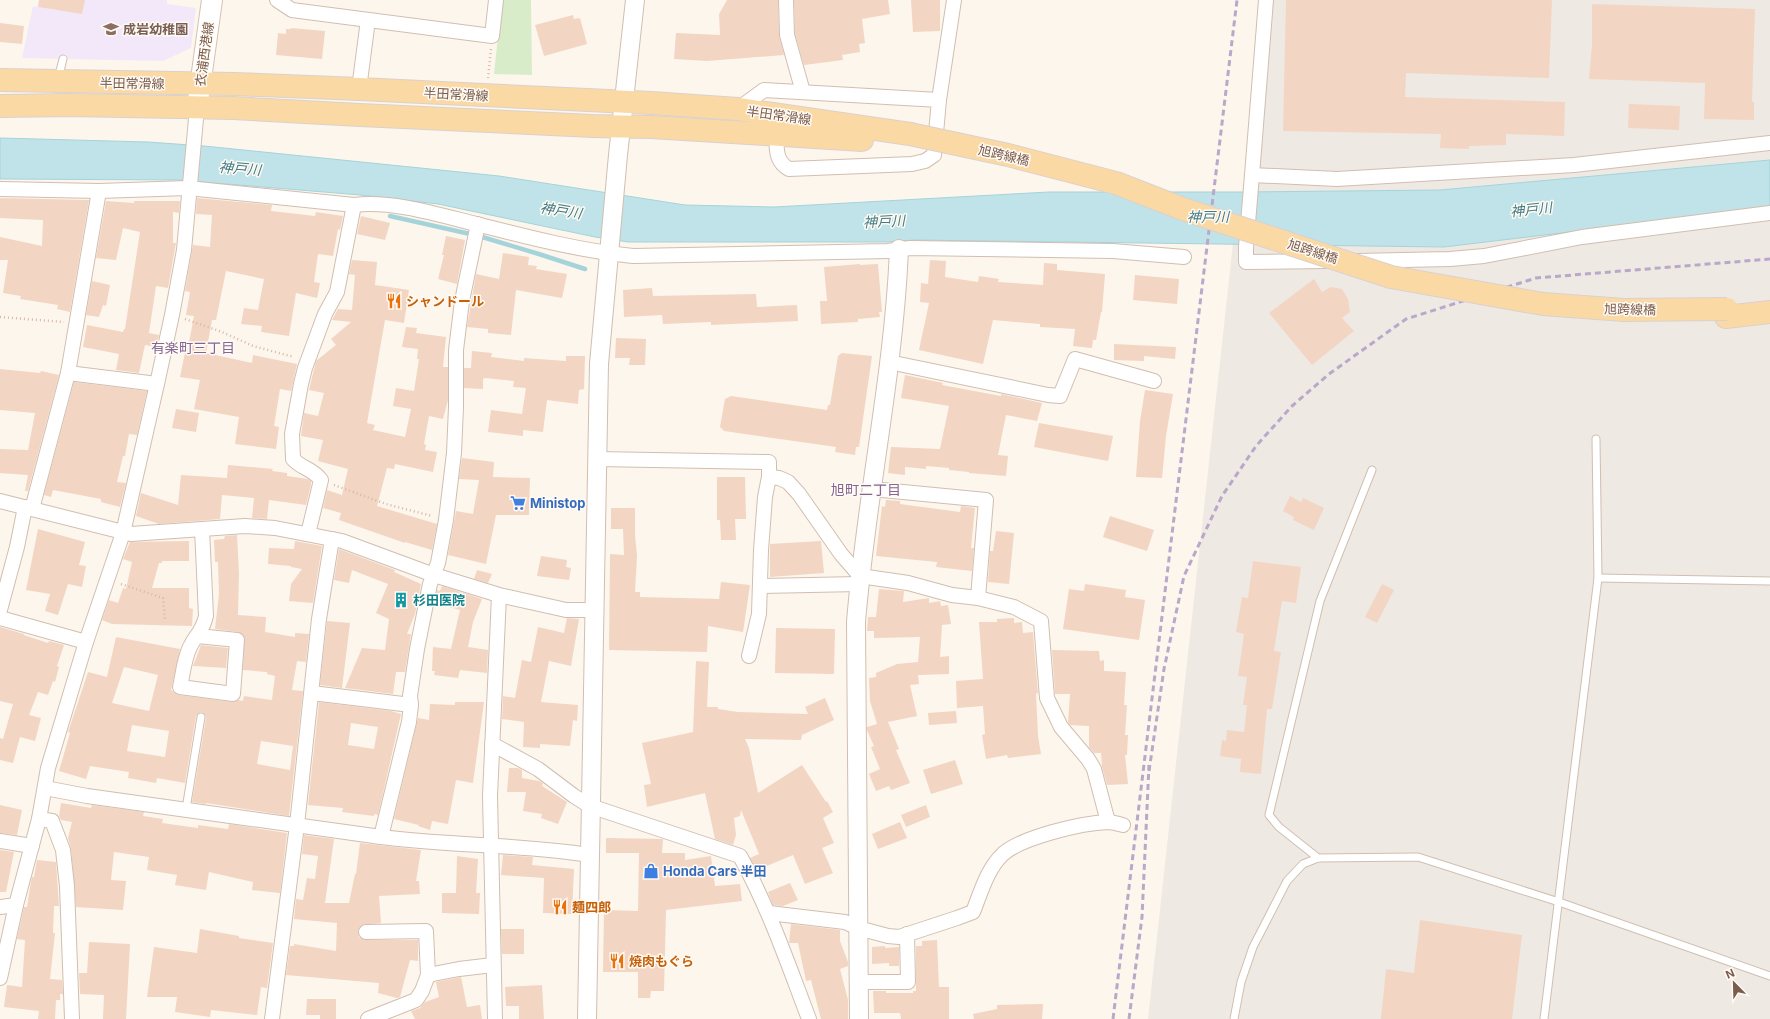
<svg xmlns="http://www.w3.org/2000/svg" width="1770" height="1019" font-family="Inter,'Noto Sans JP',sans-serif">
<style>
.industrial{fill:#efe9e4}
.education{fill:#f3e8fa}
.green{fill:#d8ecc9}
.water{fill:#bfe3e8;stroke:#a5d3da}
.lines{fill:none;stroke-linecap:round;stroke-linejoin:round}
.stream{stroke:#a5d3da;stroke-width:4.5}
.building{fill:#f3d5c3;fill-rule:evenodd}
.service-casing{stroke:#d1beb0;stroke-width:9}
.minor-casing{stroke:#d1beb0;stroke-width:16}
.tertiary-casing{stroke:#d1beb0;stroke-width:20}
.secondary-casing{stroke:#d6c0b0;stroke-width:22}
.primary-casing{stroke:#dad1cd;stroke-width:24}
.path{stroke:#d9b8a5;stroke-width:2.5;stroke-dasharray:1 3;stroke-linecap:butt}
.service{stroke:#fff;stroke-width:7}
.minor{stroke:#fff;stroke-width:14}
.tertiary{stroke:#fff;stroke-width:18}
.secondary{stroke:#fff;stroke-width:20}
.primary{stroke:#fbd9a5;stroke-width:22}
.rail{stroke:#b9a8c9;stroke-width:3;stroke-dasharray:6 4;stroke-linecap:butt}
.primary-bridge-casing{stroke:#dad1cd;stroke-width:24;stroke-linecap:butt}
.primary-bridge{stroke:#fbd9a5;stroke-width:22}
.labels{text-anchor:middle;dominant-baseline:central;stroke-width:3;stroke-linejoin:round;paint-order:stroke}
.education-label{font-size:13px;font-weight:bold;fill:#785e54;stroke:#fffaf3;text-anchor:start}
.street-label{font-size:13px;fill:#7a5c4d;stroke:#fffaf3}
.food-label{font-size:13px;font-weight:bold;fill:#c56008;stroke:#fffaf3;text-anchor:start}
.shop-label{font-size:13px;font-weight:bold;fill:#366cbe;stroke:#fffaf3;text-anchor:start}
.culture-label{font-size:13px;font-weight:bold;fill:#0d838f;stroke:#fffaf3;text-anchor:start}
.water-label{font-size:14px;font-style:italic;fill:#437c86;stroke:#fffaf3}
.neighbourhood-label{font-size:14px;fill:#846695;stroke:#fffaf3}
</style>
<rect width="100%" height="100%" fill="#fdf6ec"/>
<g class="industrial">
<polygon points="1267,0 1770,0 1770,160 1440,190 1243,192"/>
<polygon points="1770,208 1770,1019 1148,1019 1233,243 1444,247"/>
</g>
<polygon class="education" points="58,0 167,0 167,4 196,8 191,48 163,61 22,58 33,6 56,10"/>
<polygon class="green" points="502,0 531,0 532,75 494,74"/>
<polygon class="water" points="0,138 148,142 204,146 499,176 685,205 774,207 1049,192 1243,192 1440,190 1770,160 1770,208 1444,247 915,240 887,242 628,242 595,237 438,204 360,195 178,180 0,179"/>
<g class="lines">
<polyline class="stream" points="390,216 479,236 542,255 585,269"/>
</g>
<g class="building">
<polygon points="39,0 85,0 82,14 38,7"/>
<polygon points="727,0 778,0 779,35 784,55 707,61 674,59 676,33 720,35 719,14"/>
<polygon points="794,0 888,0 890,14 862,19 865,43 859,44 860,52 842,55 843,60 804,65 795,34"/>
<polygon points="911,0 940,0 940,31 913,32"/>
<polygon points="1286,0 1552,0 1549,78 1406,73 1405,97 1565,102 1564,136 1506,134 1506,145 1469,146 1469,149 1440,148 1441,134 1283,131"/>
<polygon points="1592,4 1755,9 1752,102 1754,102 1754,120 1704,119 1705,83 1589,79 1592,45"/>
<polygon points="573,15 574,19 580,18 587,44 544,56 535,25"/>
<polygon points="0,23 24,26 22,44 0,42"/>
<polygon points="291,28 325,31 322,59 276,55 278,33 286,34 286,29 291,29"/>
<polygon points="1629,104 1680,106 1679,130 1628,128"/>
<polygon points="0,198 89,200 70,312 57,309 58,305 20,299 21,296 3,293 8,260 0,260 0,237 42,246 43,220 0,218"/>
<polygon points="197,198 272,205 271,211 315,216 316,212 343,216 340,230 338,229 333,256 318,254 314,282 320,283 317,298 296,293 289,336 261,332 262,326 241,324 244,308 258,310 264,279 226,271 216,320 212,320 206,353 252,363 253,355 297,364 291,391 280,389 274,426 279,427 276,449 235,444 239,417 194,409 200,380 180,377 185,353 187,353 194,316 186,315 190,292 185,291 193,245 210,247 212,215 196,214"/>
<polygon points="106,201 134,203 134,201 180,201 179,213 173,212 173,243 176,243 168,288 156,286 149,333 159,335 156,347 145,345 139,373 116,370 119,354 83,347 87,325 123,332 124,329 125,329 140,232 123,228 116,260 96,258"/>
<polygon points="361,216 390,223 385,240 357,234"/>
<polygon points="446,236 465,240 457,284 438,279 444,255 442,255"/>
<polygon points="503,253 529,257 528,265 537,266 536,269 567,274 562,298 516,290 511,335 488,333 488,329 467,327 476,274 499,279"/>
<polygon points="352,260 377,262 375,285 409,290 404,323 385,320 367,423 375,425 373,430 405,437 411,409 393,406 396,388 414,391 419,359 417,359 418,349 402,347 406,327 417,328 416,333 446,337 443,367 448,367 448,400 443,419 429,416 424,444 426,445 425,450 437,452 433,472 395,464 394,469 387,468 377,506 437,524 432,550 405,542 405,543 339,520 341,513 323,508 327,490 342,495 348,469 318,461 323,440 301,436 304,413 318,416 324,393 309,390 316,361 336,345 331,339 351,322 332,320 338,309 352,310 355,275 349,274"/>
<polygon points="930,260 946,261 945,277 978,282 979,276 999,279 998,282 1043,285 1044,263 1057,264 1057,270 1105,274 1102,312 1101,312 1096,340 1093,340 1092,348 1073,346 1075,329 1040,327 1040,324 993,320 983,364 919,350 929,303 920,302 921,283 928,284"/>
<polygon points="860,264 860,265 878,264 882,312 879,312 880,317 858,319 858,322 821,324 820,301 827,301 824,267"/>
<polygon points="1135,275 1179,279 1177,304 1133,300"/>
<polygon points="1314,279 1322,292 1331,287 1342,289 1348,299 1350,312 1342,318 1354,331 1312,365 1269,313"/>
<polygon points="92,281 110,285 106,306 103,305 99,317 86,315"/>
<polygon points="652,288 653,296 756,294 757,307 797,305 798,321 711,325 711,322 663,324 662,315 624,317 623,290"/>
<polygon points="616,338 646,339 645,365 629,365 630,358 615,358"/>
<polygon points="1114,344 1176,347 1175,359 1144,356 1144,361 1114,360"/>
<polygon points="472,351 492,353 491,357 524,361 524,358 566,361 566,356 585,356 584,389 579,390 578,404 547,400 543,432 523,430 523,436 488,432 491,410 522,414 526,388 513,387 514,381 485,378 483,379 483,389 464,388 464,368 471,368"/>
<polygon points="842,353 872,356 859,447 856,447 855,455 835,452 836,447 724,431 720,427 725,399 731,396 827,410 828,405 830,405 838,356"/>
<polygon points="0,369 40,373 41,371 59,375 28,491 25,491 28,475 0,473 0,449 28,450 35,413 0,410"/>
<polygon points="905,375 943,383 942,385 1001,396 1001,394 1042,403 1037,421 1006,415 998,455 1008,456 1006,476 969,473 969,472 949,470 949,468 926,466 926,469 905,467 905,475 888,473 891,447 940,449 949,406 901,398"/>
<polygon points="74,382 147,391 137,435 129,434 125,456 123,456 117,482 126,483 120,507 101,502 101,499 53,490 51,497 44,495"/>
<polygon points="1145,390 1173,394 1166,436 1162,478 1136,477 1140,421"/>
<polygon points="176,409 199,413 196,432 172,428"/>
<polygon points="1039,423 1113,436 1108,461 1034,447"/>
<polygon points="462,458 494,462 493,477 530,478 529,515 496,515 486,564 448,555 456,511 473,514 479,480 459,479"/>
<polygon points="228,465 273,469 272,471 287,473 287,476 308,479 311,481 311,485 306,505 269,500 267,519 252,518 254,498 222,495 220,519 159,524 136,516 141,493 178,505 181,475 227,478"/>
<polygon points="717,477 745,477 746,519 735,519 736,540 721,540 720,520 717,520"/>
<polygon points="1290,496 1301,502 1303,498 1324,508 1314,530 1293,520 1294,517 1283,511"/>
<polygon points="886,500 900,501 900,504 960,512 961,506 975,508 971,548 974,548 972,571 936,567 937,562 876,556 882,506 885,507"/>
<polygon points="611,508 635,508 635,535 637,556 635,592 640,592 640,597 719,599 721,582 750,585 743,632 708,626 707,652 609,650 610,554 624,555 623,529 611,529"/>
<polygon points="1110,516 1154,530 1147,551 1103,537"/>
<polygon points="38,529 85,542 79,565 86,566 82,587 68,584 58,615 45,611 50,594 26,590"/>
<polygon points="996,531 1014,533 1009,584 988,582 990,551 993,551"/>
<path d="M237,535L239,573L238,615L266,617L265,632L295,637V633L309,634L306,662L297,661L292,690L303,691L289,816L206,803V804L192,802L206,718L205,715L202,712L199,713L196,716L185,783L157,778L156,783L128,778L129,772L90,766L86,779L59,771L70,733L68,732L88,672L107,677L116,637L180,649L171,690L178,695L232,702L238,700L243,701L244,696L272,700L275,676L267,674V672L243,670L244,636L238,632L215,629L219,594L218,562H215L214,540L224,539L225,536ZM124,667L158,675L149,711L112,703ZM132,725L169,731L165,757L127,751ZM261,741L293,746L290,770L257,764Z"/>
<polygon points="189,541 189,561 162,561 162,563 159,563 152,588 189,588 189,608 193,609 192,626 112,624 102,620 109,600 118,603 123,588 126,589 132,562 123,559 130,542"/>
<polygon points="295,541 322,546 313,603 289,601 291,584 302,569 291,567 291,566 268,564 269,548 294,549"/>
<polygon points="821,541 824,573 770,577 770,544"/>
<polygon points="339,549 395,570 394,572 421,584 415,614 407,634 411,634 405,672 396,672 393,694 345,688 362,648 385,650 389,619 376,613 388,584 352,570 349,583 334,580"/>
<polygon points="541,556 567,560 566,567 571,568 569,580 537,576"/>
<polygon points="1253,561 1301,567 1296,603 1282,601 1274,651 1281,652 1272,709 1267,709 1261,774 1240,772 1241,759 1220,756 1222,740 1226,741 1227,730 1244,732 1247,705 1243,705 1247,677 1238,676 1244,634 1236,632 1242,597 1248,598"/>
<polygon points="477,570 492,574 488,583 474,579"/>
<polygon points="1085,584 1126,590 1125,597 1145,600 1139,640 1063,629 1069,589 1084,591"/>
<polygon points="1382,584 1394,590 1377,623 1365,617"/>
<polygon points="442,586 482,599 473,622 468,647 488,650 487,673 460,670 458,678 434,675 435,671 432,671 433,647 451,649 460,610 435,603 437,590 440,591"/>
<polygon points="879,589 904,591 903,602 929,598 929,603 940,601 941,606 948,605 951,624 942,625 940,657 949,656 949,674 918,675 919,684 910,685 917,716 888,722 899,749 896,750 910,783 891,790 889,786 876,791 869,774 880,769 871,747 874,746 867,730 867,727 877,724 870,701 869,678 876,677 876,673 897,664 918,662 920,637 874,638 874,631 867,631 868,617 876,617"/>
<polygon points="567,618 579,619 571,666 549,661 541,702 578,705 577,721 573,720 570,746 540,744 540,748 523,747 524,722 502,719 503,696 515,698 522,660 531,662 538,627 564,633"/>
<polygon points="1014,618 1014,623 1022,622 1023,633 1033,632 1038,694 1036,693 1038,736 1041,754 1008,758 1007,755 986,759 982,735 985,734 983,706 957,708 956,681 983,679 979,622 997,622 997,619"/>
<polygon points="327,621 350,623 342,688 320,685"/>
<polygon points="0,627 24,634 24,635 48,643 49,641 64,645 57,666 59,667 55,682 53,681 48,695 38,692 29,715 41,718 35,741 20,737 13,763 0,760 0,738 3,739 13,704 0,701"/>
<polygon points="776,628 835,629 834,674 775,673"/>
<polygon points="201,645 228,648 226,668 193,666"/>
<polygon points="1052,650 1099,651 1100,661 1104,660 1104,671 1126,672 1124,705 1127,705 1125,735 1128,735 1127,755 1125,755 1128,784 1107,785 1102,767 1101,753 1094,753 1089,747 1089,726 1070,725 1068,722 1070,694 1055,694"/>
<polygon points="696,661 709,662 707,707 718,707 718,709 738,712 808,714 805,707 825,698 834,720 802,735 801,740 745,739 749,748 758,793 802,765 826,802 827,801 833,812 823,818 834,843 822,848 833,873 805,884 793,855 757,870 750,858 759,854 741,810 740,816 734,818 736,835 733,845 715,839 705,793 647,807 644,785 651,784 642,743 693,732"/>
<path d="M319,702L391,711L401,714L378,815L374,814V816L342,812L343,808L308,805ZM351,723L378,727L374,749L348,745Z"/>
<polygon points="455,702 484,702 473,783 456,780 448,824 432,821 430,830 418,826 419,825 394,819 418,718 429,720 430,704 455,705"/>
<polygon points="956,711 957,723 929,725 928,713"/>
<polygon points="955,760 963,784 931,794 923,770"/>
<polygon points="509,768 518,768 522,770 522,778 539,781 543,783 542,786 567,802 558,824 541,818 542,814 523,811 526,792 507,792"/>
<polygon points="61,803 91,808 92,805 144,812 143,816 163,819 162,823 198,828 198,825 228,829 229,824 287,833 280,893 252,890 253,882 209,872 206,890 175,885 177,875 147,870 149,857 114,852 111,880 126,881 123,910 76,907 71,849 68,838 72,822 61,820 59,816"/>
<polygon points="0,805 22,810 17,835 0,833"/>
<polygon points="926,805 930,817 906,827 901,815"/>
<polygon points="900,822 907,838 878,849 872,834"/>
<polygon points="304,835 334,839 325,903 349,903 355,874 356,874 360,843 421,850 416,881 419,881 420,894 379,896 381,923 362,925 358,932 359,937 366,940 418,940 418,961 410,960 400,997 397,998 378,993 379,983 286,975 290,946 294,946 294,944 336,951 337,923 294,919 296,899 303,900 307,878 315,879 318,856 302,854"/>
<polygon points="606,838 663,839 662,853 685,853 685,860 711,856 715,886 740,884 742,901 666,910 664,991 651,991 650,998 638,998 638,972 603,972 604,910 638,911 639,853 606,853"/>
<polygon points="0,850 14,852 6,892 0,892"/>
<polygon points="503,855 533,857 532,865 574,869 572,914 543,913 544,878 501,875"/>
<polygon points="457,856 478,859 476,893 480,893 479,914 442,913 442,893 456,893"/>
<polygon points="37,860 56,862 59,906 54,906 53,933 55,933 50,979 62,980 63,994 60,994 60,1000 56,1000 55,1019 38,1019 39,1011 4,1007 7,985 22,987 25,940 17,939 24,907 27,907 30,887 32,877 34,877"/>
<polygon points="790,883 798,900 783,906 773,905 768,892"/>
<polygon points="1420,920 1522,935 1512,1019 1381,1019 1386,969 1414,973"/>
<polygon points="791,924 840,930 840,941 848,962 848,966 840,969 848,1000 848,1019 821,1019 811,980 806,981 798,943 789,943"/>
<polygon points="200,929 239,936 239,938 273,943 267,988 261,987 257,1015 211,1010 210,1017 175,1012 177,997 147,997 154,947 197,953"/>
<polygon points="501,929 524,929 524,954 502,954"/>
<polygon points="937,940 939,987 949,987 949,1019 901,1019 900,1013 874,1013 873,991 886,991 886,993 913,993 913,991 916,991 916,946 922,946 922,941"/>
<polygon points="89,942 130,944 126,1019 103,1019 104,995 80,994 79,973 87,973"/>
<polygon points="885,946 885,948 899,947 899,966 889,966 889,963 872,964 872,947"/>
<polygon points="461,977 467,1007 480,1005 482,1019 415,1019 411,1011 420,1008 425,1002 439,997 436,982"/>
<polygon points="542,985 544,1019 519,1019 519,1006 506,1006 505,987"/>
<polygon points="307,999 336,999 336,1019 320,1019 320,1015 306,1015"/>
<polygon points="1043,1004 1042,1019 974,1019 973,1014 997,1009 997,1005"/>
</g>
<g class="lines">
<defs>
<g id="service">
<polyline points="58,79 63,59"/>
<polyline points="1598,578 1770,581"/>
<polyline points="186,809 201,717"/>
<polyline points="1318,858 1279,827 1269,815 1320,601 1372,470"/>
<polyline points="1234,1019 1241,982 1253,947 1287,881 1303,864 1318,858 1418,857 1559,902 1770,976"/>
<polyline points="1544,1019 1598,578 1596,439"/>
</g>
<g id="minor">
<polyline points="277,0 292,10 492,36 496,0"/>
<polyline points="786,0 787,35 803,92"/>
<polyline points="1266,0 1252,175 1337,179 1574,165 1770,143"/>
<polyline points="359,89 368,20"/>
<polyline points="939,100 954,0"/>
<path d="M738,109L764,90L939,100L934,155L925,161L912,164L789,169C775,161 777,149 776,135"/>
<polyline points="1252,175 1246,247 1246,262 1326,261"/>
<path d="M0,189L99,191L188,188L354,205C392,200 440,215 476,224C527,237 581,251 633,256L888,251L910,248L1113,251L1184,257"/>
<polyline points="1357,261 1450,259 1484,256 1582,237 1770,213"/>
<polyline points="889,362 1048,395 1060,396 1075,359 1154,381"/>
<polyline points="68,373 157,384"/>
<polyline points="597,459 769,462 769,477 779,478 788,482 799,494 841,554 860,576 908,583 952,595 978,598 1014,607 1041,621 1047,698 1061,727 1088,759 1094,769 1108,822"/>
<polyline points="872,489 986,500 978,598"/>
<polyline points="0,501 131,534 245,526 275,528 342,541 434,575 499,595 566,610 593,610"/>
<polyline points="32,509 68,373 99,191"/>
<path d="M308,534L321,480C312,468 302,469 293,459L292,434L301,384L305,368L325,314L337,292L354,205"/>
<polyline points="760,586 859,584"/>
<polyline points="0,610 17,547 25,507"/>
<polyline points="0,618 86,642"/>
<path d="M198,636L237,640L233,694L180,687C183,674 184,659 190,647C196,634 202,633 206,616L202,529"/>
<polyline points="749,656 759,614 761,550 765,497 769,477"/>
<polyline points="312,693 411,705"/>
<path d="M492,744L538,769L574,796L590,806L740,856C769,908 788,964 809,1019"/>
<path d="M45,788L87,796L381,837C451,846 520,844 589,855"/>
<polyline points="39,819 52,821 63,850 67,886 72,1019"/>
<polyline points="381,837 409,722 411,705 410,696 417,649 430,584 438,563 446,520 454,453 456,407 456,350 462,301 478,224"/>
<polyline points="0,841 32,846"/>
<polyline points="0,907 16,905"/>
<path d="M769,913L845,922L858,928L888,936L899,937L957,918L973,912C981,892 987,869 1003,854C1022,837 1082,823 1108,822C1113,822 1118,824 1123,825"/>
<polyline points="366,932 426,931 428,975"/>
<polyline points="0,978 16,905 39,819 48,768 86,642 123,533 157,384 172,315 184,250 197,108"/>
<polyline points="858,982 908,982 907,934"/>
<polyline points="272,1019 297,825 319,619 332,539"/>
<polyline points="368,1019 416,1000 422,991 428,975 459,969 493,965"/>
<polyline points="495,1019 490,796 499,595"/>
</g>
<g id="tertiary">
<polyline points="587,1019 599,364 618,155 635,0"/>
<path d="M859,1019L856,622C866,497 894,374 899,249"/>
</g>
<polyline id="secondary" points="197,108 212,0"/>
<g id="primary">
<polyline points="0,80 234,84 359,89 651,103 738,109 910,134"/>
<polyline points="0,106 69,105 233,108 360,115 593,126 651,127 862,140"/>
<polyline points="1726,317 1770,312"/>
</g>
</defs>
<use href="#service" class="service-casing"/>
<use href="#minor" class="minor-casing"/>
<use href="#tertiary" class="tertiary-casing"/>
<use href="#secondary" class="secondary-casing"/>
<use href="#primary" class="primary-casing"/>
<g class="path">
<polyline points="488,78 491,49"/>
<polyline points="0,317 64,322"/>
<polyline points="185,319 222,332 253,346 294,357"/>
<polyline points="334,485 386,504 432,516"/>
<polyline points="121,584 163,598 165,619"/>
</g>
<use href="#service" class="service"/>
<use href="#minor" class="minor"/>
<use href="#tertiary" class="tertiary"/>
<use href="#secondary" class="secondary"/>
<use href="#primary" class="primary"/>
<g class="rail">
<polyline points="1149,771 1164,669 1184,576 1222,496 1256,446 1292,406 1329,374 1406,319 1536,278 1770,259"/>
<polyline points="1113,1019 1237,0"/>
<polyline points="1129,1019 1142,917 1149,765"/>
</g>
<defs>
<polyline id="primary-bridge" points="910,134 1008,155 1116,183 1183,209 1391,277 1543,304 1624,310 1727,309"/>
</defs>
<use href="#primary-bridge" class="primary-bridge-casing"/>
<use href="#primary-bridge" class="primary-bridge"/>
</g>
<defs>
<symbol id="school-bare" viewBox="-9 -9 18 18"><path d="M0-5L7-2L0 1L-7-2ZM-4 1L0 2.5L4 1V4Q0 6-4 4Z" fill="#8d6e63" stroke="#fffaf3" stroke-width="2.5" paint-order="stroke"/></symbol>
<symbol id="restaurant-bare" viewBox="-9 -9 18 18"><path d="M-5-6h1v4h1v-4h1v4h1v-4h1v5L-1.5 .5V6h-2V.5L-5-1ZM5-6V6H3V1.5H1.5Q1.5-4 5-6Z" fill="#e8710a" stroke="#fffaf3" stroke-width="2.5" paint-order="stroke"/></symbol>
<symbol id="supermarket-bare" viewBox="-9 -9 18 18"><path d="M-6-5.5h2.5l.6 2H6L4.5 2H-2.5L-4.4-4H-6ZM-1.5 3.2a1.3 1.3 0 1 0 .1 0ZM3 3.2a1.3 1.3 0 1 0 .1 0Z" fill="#3f7fe0" stroke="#fffaf3" stroke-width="2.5" paint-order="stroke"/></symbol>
<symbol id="building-bare" viewBox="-9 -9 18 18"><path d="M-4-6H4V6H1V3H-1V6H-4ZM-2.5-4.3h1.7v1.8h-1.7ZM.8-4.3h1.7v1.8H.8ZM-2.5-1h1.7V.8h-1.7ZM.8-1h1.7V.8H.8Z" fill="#0f9aa8" stroke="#fffaf3" stroke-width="2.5" paint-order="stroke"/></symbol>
<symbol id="shop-bare" viewBox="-9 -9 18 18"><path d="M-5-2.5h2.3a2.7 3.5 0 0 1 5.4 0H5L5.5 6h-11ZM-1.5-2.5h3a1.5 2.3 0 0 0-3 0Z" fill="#3f7fe0" stroke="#fffaf3" stroke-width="2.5" paint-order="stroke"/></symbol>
</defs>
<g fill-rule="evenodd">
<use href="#school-bare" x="100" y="18" width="22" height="22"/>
<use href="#restaurant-bare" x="383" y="290" width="22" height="22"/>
<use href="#supermarket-bare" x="507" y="492" width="22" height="22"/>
<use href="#building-bare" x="390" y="589" width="22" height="22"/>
<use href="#shop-bare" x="640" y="860" width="22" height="22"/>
<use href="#restaurant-bare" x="549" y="896" width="22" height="22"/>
<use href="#restaurant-bare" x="606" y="950" width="22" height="22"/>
</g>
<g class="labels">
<g class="education-label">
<text x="123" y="29">成岩幼稚園</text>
</g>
<g class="street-label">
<text transform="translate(204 54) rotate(-82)">衣浦西港線</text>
<text transform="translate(132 83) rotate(1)">半田常滑線</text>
<text transform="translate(456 94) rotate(3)">半田常滑線</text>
<text transform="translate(779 115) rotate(8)">半田常滑線</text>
<text transform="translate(1004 155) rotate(13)">旭跨線橋</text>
<text transform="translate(1313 251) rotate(18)">旭跨線橋</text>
<text transform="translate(1630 309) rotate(1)">旭跨線橋</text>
</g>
<g class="food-label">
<text x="406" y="301">シャンドール</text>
<text x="572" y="907">麺四郎</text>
<text x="629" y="961">焼肉もぐら</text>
</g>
<g class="shop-label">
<text x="530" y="503">Ministop</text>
<text x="663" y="871">Honda Cars 半田</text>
</g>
<g class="culture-label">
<text x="413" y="600">杉田医院</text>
</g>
<g class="water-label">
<text transform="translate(240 168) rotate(5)">神戸川</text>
<text transform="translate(1531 209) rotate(-6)">神戸川</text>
<text transform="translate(561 210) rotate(9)">神戸川</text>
<text x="1208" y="216">神戸川</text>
<text transform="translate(884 221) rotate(-3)">神戸川</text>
</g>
<g class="neighbourhood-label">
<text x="193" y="347">有楽町三丁目</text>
<text x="866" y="489">旭町二丁目</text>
</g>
</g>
<g transform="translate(1734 983) rotate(337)" stroke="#fffaf3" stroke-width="3" paint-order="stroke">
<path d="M0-3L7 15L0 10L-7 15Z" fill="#7a5c4d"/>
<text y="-6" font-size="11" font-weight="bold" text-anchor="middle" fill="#7a5c4d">N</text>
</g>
</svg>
